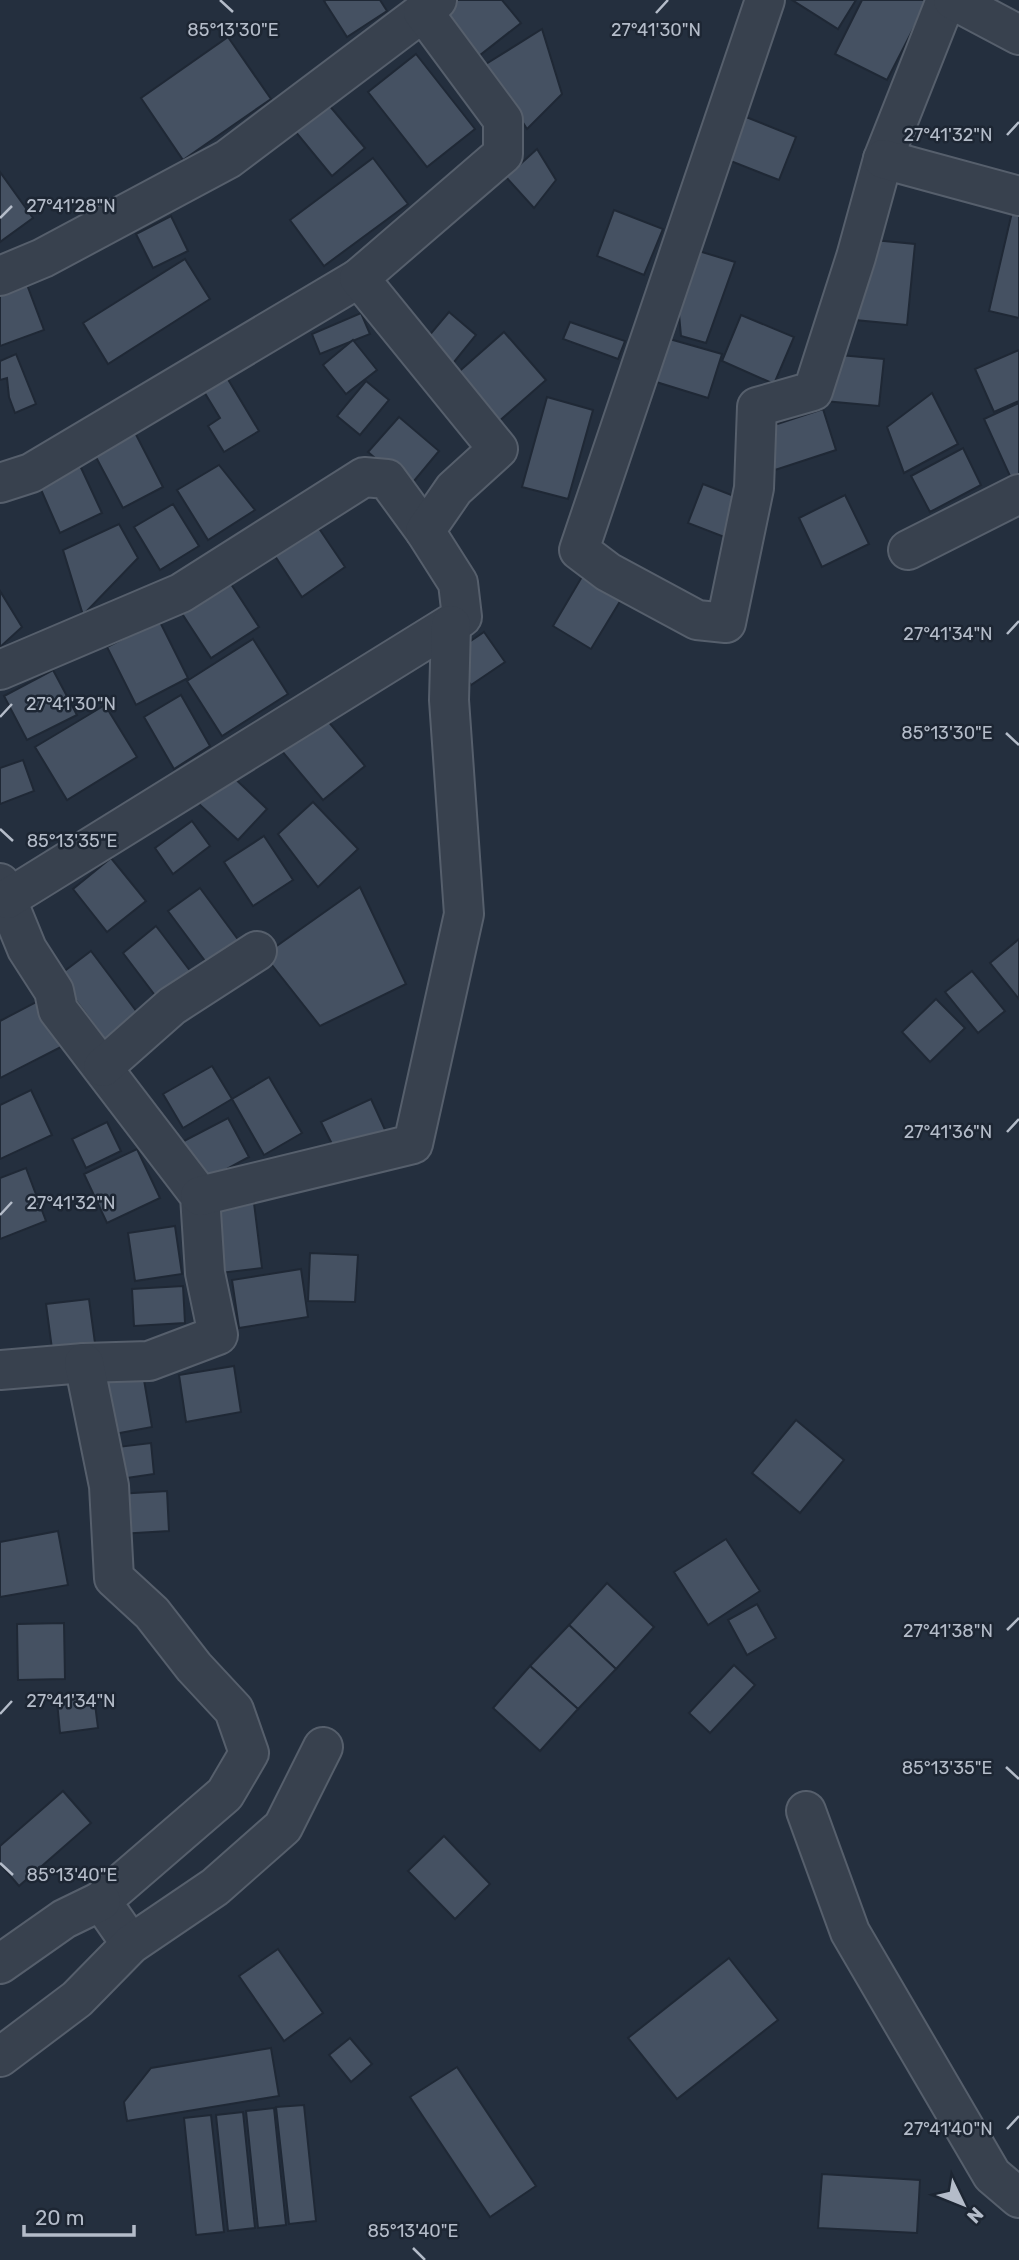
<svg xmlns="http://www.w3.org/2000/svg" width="1019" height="2260" font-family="Rubik,sans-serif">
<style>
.building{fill:#455162;stroke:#1f2835;stroke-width:2}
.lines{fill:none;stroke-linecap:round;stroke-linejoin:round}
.minor-casing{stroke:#565f6c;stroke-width:42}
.minor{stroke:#38414e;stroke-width:38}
.ticks{fill:none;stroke:#b4bcc9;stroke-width:2.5}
.ticks-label{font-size:18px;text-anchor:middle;fill:#b4bcc9;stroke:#1d2633;stroke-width:5;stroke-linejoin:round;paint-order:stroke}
</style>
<rect width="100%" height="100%" fill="#242f3e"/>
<g class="building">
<polygon points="326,0 380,0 387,11 347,37 324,1"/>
<polygon points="455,0 502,0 521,23 475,59 439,12"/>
<polygon points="792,0 856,0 838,29"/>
<polygon points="862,0 928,0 887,80 835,54"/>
<polygon points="542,29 562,94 527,129 486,64"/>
<polygon points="228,37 271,99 183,160 141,98"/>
<polygon points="416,54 475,129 427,167 368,92"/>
<polygon points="323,98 365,148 332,176 290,125"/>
<polygon points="741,115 796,137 779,180 723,158"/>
<polygon points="537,149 556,180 534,208 506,177"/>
<polygon points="373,158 408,204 324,266 290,220"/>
<polygon points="0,172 33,218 0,242"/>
<polygon points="1013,208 1019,209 1019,318 989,311"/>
<polygon points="614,210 663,229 644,275 597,256"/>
<polygon points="171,216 188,251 153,268 136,234"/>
<polygon points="863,239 915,244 907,325 855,320"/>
<polygon points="682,246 735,262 706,343 681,336 677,292"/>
<polygon points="185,259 210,299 108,364 83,323"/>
<polygon points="26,282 44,330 0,346 0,292"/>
<polygon points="449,312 476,335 450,367 422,344"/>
<polygon points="361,313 370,334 320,354 312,334"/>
<polygon points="741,315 794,337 774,384 722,361"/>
<polygon points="570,322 625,341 618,359 563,339"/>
<polygon points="504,332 546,380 497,423 454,376"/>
<polygon points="666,338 722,354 708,398 653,381"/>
<polygon points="353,340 377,370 346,394 323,365"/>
<polygon points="1019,350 1019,401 994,412 975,369"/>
<polygon points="16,354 36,404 15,413 9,397 7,378 0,380 0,361"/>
<polygon points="828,354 884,359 879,406 824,401"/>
<polygon points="226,376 259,431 224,452 208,426 220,418 203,390"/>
<polygon points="366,381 389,400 360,435 337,416"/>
<polygon points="932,393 958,444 904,473 887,427"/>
<polygon points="547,397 593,410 568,499 522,487"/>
<polygon points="1019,403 1019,485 1015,487 984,419"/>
<polygon points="823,409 836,450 775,470 762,429"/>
<polygon points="399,417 439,451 409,487 368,452"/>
<polygon points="130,423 163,487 123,508 89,444"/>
<polygon points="963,448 981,485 930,512 911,476"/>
<polygon points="76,457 102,513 60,533 39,485"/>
<polygon points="219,465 255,510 208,540 177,490"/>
<polygon points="703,484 747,501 732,540 688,523"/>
<polygon points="845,495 869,544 822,567 799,518"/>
<polygon points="173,504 199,546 160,570 134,527"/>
<polygon points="119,524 138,558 83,615 63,550"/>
<polygon points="316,524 345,567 302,597 273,553"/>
<polygon points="583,575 622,598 591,649 553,626"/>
<polygon points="229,581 259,627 211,658 181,612"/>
<polygon points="0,591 22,627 0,647"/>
<polygon points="159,620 188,678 136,705 107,647"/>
<polygon points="484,632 505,662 471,685 450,655"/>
<polygon points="253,639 288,694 222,736 187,681"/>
<polygon points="53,670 77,715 27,740 4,696"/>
<polygon points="181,695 210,746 174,769 144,717"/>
<polygon points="105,705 137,757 67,800 35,747"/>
<polygon points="323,715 365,766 323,800 281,750"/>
<polygon points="23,760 34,791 0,804 0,768"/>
<polygon points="229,773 267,809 238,840 199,804"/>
<polygon points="313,802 358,849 318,887 278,834"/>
<polygon points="192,821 210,846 173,874 155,848"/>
<polygon points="264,836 293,880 253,906 224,862"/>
<polygon points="111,858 146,901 107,932 73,889"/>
<polygon points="360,887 406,984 320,1026 264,955"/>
<polygon points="200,888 245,949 214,973 168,911"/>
<polygon points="156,926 194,976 160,1002 123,953"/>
<polygon points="1019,939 1019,999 990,963"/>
<polygon points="91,951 143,1020 109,1045 58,976"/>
<polygon points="972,971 1005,1011 978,1033 945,992"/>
<polygon points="936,999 965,1028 930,1062 902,1032"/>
<polygon points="38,1001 61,1047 0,1078 0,1021"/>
<polygon points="212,1066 232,1099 183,1128 163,1094"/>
<polygon points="269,1077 302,1133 264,1155 232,1099"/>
<polygon points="31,1090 52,1135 0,1159 0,1105"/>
<polygon points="371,1099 386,1132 337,1154 321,1122"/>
<polygon points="228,1118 249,1157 203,1182 182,1142"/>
<polygon points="107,1122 121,1151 86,1168 72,1139"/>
<polygon points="137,1149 160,1198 107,1223 84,1174"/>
<polygon points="26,1168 46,1221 0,1239 0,1178"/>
<polygon points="254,1203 262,1268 220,1273 211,1209"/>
<polygon points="175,1226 182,1274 135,1281 128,1233"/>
<polygon points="310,1253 358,1255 355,1302 308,1301"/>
<polygon points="301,1269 308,1317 239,1328 232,1280"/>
<polygon points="183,1286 185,1323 134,1326 132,1289"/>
<polygon points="89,1299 95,1343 52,1349 46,1304"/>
<polygon points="234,1366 241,1412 186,1422 179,1375"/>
<polygon points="143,1374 152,1427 109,1435 100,1381"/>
<polygon points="796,1420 844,1460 800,1513 752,1473"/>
<polygon points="151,1443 154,1474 113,1480 109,1448"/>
<polygon points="167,1491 169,1531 119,1534 117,1494"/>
<polygon points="58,1531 68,1585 0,1597 0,1542"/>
<polygon points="726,1539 760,1591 708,1625 674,1572"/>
<polygon points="607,1583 654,1627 616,1669 569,1625"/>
<polygon points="757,1604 776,1638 747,1655 728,1620"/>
<polygon points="64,1623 65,1679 18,1680 17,1624"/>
<polygon points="569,1625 616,1669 578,1709 530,1666"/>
<polygon points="734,1665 755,1685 710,1733 689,1713"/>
<polygon points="530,1666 578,1709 540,1751 493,1708"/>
<polygon points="94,1696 98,1728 60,1733 57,1701"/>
<polygon points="63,1791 91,1823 19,1886 0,1864 0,1846"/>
<polygon points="444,1836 490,1884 455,1919 408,1871"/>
<polygon points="278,1949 323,2013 284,2041 239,1976"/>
<polygon points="729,1958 778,2020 677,2099 628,2038"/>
<polygon points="350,2038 372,2064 351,2082 329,2055"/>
<polygon points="271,2048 279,2096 127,2121 124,2102 151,2068"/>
<polygon points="457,2067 536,2186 490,2217 410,2097"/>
<polygon points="304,2105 316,2221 289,2224 276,2107"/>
<polygon points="274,2108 286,2225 258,2228 246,2111"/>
<polygon points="243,2112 255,2228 228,2231 216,2115"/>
<polygon points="211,2115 224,2232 196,2235 184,2118"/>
<polygon points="822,2174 920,2180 917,2233 818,2228"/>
</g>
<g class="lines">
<defs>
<g id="minor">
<polyline points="765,0 579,550 608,572 697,620 726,623 754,488 757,407 813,391 856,257 883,159 946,0"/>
<polyline points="953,0 1019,35"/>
<polyline points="883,159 1019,196"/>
<polyline points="0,276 43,258 228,159 423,12"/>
<polyline points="0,483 31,473 359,278"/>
<polyline points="908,550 1019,494"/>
<polyline points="0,670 181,593 364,477 387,479 425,531"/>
<polyline points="0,883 27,949 54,991 58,1010 200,1196 205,1273 218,1335 149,1361 84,1363 0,1370"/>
<polyline points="7,899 462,617 458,583 425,531 454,489 498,449 359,278 503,154 503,120 423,12 437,0"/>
<polyline points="103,1067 172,1006 257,951"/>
<polyline points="200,1196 413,1144 464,914 449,700 451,625"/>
<polyline points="84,1363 109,1486 114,1578 152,1613 194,1667 234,1710 249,1753 225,1794 101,1901 131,1944"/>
<polyline points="806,1811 850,1932 992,2175 1019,2198"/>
<polyline points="0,1964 64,1919 101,1901"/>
<polyline points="0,2057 77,1999 131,1944 215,1887 283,1827 323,1747"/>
</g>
</defs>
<use href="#minor" class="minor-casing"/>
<use href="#minor" class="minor"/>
</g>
<path class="ticks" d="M220,0L233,12M656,13L668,0M1007,135L1019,122M0,218L12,206M1007,634L1019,621M0,717L12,704M1006,733L1019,745M0,829L13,841M1007,1132L1019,1119M0,1215L12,1202M1007,1630L1019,1618M0,1714L12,1701M1006,1767L1019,1779M0,1863L13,1875M1007,2129L1019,2116M413,2248L425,2260"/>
<g class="ticks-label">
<text x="233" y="36">85°13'30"E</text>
<text x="656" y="36">27°41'30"N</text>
<text x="948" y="141">27°41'32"N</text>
<text x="71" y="212">27°41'28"N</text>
<text x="948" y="640">27°41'34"N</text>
<text x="71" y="710">27°41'30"N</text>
<text x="947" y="739">85°13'30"E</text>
<text x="72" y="847">85°13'35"E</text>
<text x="948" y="1138">27°41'36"N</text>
<text x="71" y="1209">27°41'32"N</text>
<text x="948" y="1637">27°41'38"N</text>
<text x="71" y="1707">27°41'34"N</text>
<text x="947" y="1774">85°13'35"E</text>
<text x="72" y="1881">85°13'40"E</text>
<text x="948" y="2135">27°41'40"N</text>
<text x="413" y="2237">85°13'40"E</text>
</g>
<g transform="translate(963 2204) rotate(133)" stroke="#1d2633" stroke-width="5" paint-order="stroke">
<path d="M0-5L12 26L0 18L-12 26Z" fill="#b4bcc9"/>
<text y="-10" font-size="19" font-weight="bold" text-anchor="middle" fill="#b4bcc9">N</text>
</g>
<path d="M24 2225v10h110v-10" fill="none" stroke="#b4bcc9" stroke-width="3.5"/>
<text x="35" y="2225" font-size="21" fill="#b4bcc9" stroke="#1d2633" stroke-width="5" paint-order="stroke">20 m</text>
</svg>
